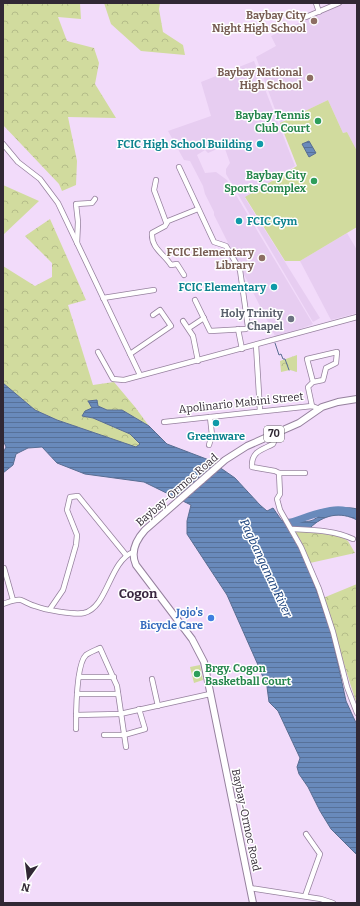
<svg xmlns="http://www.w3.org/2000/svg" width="360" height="906" font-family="Bitter,serif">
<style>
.built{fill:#e7cdf1}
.forest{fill:url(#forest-crowns)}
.garden{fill:#d1db9e}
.water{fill:url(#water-rules);stroke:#586d92}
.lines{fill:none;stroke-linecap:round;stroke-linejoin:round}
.stream{stroke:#586d92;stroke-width:1}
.river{stroke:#698abb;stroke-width:7}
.minor-casing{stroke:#96819e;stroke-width:6}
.major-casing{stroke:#96819e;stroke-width:8}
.minor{stroke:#fff;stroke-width:4.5}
.major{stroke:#fff;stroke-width:6}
.education-dot{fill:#8d6e63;stroke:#fff;stroke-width:1.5}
.leisure-dot{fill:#2e9e5b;stroke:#fff;stroke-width:1.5}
.culture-dot{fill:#0f9aa8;stroke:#fff;stroke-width:1.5}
.worship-dot{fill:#6b7280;stroke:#fff;stroke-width:1.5}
.shop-dot{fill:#3f7fe0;stroke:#fff;stroke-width:1.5}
.labels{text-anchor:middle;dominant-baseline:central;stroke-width:3;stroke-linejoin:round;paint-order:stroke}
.shield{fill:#fff;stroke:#6f6871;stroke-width:1}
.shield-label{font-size:10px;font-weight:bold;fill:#312834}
.education-label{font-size:11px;font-weight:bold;fill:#785e54;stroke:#fff;text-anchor:end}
.leisure-label{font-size:11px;font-weight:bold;fill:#27864d;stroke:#fff;text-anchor:end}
.culture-label{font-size:11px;font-weight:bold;fill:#0d838f;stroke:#fff;text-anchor:end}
.worship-label{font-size:11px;font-weight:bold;fill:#5b616d;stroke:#fff;text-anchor:end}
.street-label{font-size:11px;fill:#312834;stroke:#fff}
.shop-label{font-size:11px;font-weight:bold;fill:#366cbe;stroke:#fff;text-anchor:end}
.water-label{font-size:12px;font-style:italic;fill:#0f3875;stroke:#fff}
.quarter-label{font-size:13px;font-weight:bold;fill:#38273f;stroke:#fff}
</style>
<defs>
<pattern id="forest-crowns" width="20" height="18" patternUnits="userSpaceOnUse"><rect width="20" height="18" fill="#d1db9e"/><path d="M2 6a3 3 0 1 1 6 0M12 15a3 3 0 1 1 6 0" fill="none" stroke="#b4bc89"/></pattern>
<pattern id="water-rules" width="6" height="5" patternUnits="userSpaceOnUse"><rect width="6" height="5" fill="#698abb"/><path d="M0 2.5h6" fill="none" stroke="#577199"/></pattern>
</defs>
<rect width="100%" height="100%" fill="#f2dbfa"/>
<g class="built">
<polygon points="341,3 357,3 357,151 347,132 343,133 328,100 280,123 256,57 276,46 271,36"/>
<polygon points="254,61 295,166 245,198 320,318 313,322 226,174 226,169 230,163 224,146 208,153 205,150 197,155 205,173 216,172 227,180 313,324 276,338 214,215 214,212 205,194 203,186 190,161 184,160 168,131 211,116 201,82"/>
<polygon points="347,233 357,250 357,313 331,320 300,261"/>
</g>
<g class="forest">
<polygon points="3,3 80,3 81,19 58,17 67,41 94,48 99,63 95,84 116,118 68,117 77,161 76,185 62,191 59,184 3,125"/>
<polygon points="104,3 160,3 159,9 163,32 183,45 185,55 141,51 111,24"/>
<polygon points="3,185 39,201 3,235"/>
<polygon points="50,219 86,300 68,305 93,385 114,382 135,407 149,426 122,410 107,410 98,406 97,400 88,402 92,408 82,416 93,418 130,434 140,445 135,447 57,420 35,410 3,383 3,266 35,286 52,277 52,263 25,236"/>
<polygon points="297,355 297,372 290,370 281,372 280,361"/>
<polygon points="294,530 340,536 348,541 355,553 310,563 300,539"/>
<polygon points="357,584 357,705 323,598"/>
</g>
<g class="garden">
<polygon points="328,100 343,133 347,132 357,151 357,227 300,261 285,261 245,197 297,166 280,123"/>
<polygon points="200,665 203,680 194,683 190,667"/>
</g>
<g class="water">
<polygon points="309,141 316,153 309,157 302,144"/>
<path d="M3,383L35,410L57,420L136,447L140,444L130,434L93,418L82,416L85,411L92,408L88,401L97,400L98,406L107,410H122L149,426L167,444L209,460L235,478L260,505L267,511L273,508L282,521C289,516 301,523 310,521C315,520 318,516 323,514C333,509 347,506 357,509V520C340,511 323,515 310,528L291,527L307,564L331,632L346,701L357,725V855L331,829L320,811L308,787L299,774L297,767L300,758L278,711L269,702L267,687L258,665L227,595L187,534V521L191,505L144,482L85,474L57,463L42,447L28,448L16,454L13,465L3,473V453L6,447L3,440Z"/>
</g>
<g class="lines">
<polyline class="stream" points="275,343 279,355 281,354 283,359 285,359 289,370"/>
<path class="river" d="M288,523C309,517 337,502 357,515"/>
<defs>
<g id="minor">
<polyline points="316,3 319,12"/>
<polyline points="306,17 339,3"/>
<polyline points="3,144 18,162 40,179 58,203 140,375"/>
<polyline points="179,167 214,242 226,246 240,270 248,327 246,329 210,331 195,300"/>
<polyline points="156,180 154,190 166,222"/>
<polyline points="77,243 78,222 76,204 92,203 95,199"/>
<path d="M184,275L177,264L171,265C163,253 151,248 152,233L165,226L168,221L198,209"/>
<polyline points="103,298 154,290"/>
<polyline points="183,321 193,336 198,361"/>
<polyline points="189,328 204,318"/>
<polyline points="238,329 242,349"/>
<polyline points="256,345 260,411"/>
<polyline points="98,352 113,379 124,380 357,317"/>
<polyline points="130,354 171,326 160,310 153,315"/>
<polyline points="312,406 308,387 313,382 323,380 326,368 336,363 337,352 307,359 313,382"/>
<polyline points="164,422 312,406 320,409"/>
<path d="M278,433L273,444C262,450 251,451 252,467L275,471L279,473L280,494L277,499L280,510L301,547L319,589L333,632L347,687L357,713"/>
<polyline points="209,445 212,435 210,417"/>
<polyline points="279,473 305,473"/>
<path d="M291,529C312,530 334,530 353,539"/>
<polyline points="4,568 13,600"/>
<path d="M3,604C9,602 15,599 21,600C26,602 30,605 35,606C45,610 74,615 84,613C108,607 109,562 133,552"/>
<polyline points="50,609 63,590 76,545 77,535 67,510 70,497 78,496 126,555"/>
<polyline points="79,677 114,677"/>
<polyline points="152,679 158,706"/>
<polyline points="77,694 118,694"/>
<polyline points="76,715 120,714 210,694"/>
<path d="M76,729C76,715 76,664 86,655C90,652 96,650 100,648L117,686L126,747"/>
<polyline points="104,735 124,735 145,729 139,709"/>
<polyline points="250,888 321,899 333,903"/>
<polyline points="305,896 320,854 306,834"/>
</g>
<path id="major" d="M253,903L204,662L192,639L136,565C130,552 136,540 145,530L225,460L247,446L299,423L322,407L338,402L357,399"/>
</defs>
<use href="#minor" class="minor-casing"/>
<use href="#major" class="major-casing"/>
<use href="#minor" class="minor"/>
<use href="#major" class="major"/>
</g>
<g class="education-dot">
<circle cx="314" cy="21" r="4"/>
<circle cx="310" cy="78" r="4"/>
<circle cx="262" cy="258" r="4"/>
</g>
<g class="leisure-dot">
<circle cx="318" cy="121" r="4"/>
<circle cx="314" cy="181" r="4"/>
<circle cx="197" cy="674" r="4"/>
</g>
<g class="culture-dot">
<circle cx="260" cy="144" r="4"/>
<circle cx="239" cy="221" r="4"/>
<circle cx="274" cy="287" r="4"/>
<circle cx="216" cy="423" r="4"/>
</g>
<circle class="worship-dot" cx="291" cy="319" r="4"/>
<circle class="shop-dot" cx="211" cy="618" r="4"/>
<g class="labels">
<rect class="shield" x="264" y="426" width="20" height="16" rx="3"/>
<g class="shield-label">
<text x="274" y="434">70</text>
</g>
<g class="education-label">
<text x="306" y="15">Baybay City<tspan x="306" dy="13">Night High School</tspan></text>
<text x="302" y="72">Baybay National<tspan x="302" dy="13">High School</tspan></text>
<text x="254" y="252">FCIC Elementary<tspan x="254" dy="13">Library</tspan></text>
</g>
<g class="leisure-label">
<text x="310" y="115">Baybay Tennis<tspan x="310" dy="13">Club Court</tspan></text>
<text x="306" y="175">Baybay City<tspan x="306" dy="13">Sports Complex</tspan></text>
<text x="205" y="668" text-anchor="start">Brgy. Cogon<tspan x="205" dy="13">Basketball Court</tspan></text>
</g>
<g class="culture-label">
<text x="252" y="144">FCIC High School Building</text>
<text x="247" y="221" text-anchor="start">FCIC Gym</text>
<text x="266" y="287">FCIC Elementary</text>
<text x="216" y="436" text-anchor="middle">Greenware</text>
</g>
<g class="worship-label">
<text x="283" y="313">Holy Trinity<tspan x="283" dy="13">Chapel</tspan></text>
</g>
<g class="street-label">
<text transform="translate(241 403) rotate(-6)">Apolinario Mabini Street</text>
<text transform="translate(177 490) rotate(-41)">Baybay-Ormoc Road</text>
<text transform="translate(246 820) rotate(78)">Baybay-Ormoc Road</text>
</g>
<g class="shop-label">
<text x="203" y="612">Jojo's<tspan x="203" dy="13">Bicycle Care</tspan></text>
</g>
<g class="water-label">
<text transform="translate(266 568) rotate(65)">Pagbanganan River</text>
</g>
<g class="quarter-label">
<text x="138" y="593">Cogon</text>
</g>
</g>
<rect width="360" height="906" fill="none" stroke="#312834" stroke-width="8"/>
<g transform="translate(28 878) rotate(194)" stroke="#ffffff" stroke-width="3" paint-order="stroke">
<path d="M0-3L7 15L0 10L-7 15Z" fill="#312834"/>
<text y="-6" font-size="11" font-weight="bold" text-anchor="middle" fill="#312834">N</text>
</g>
</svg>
